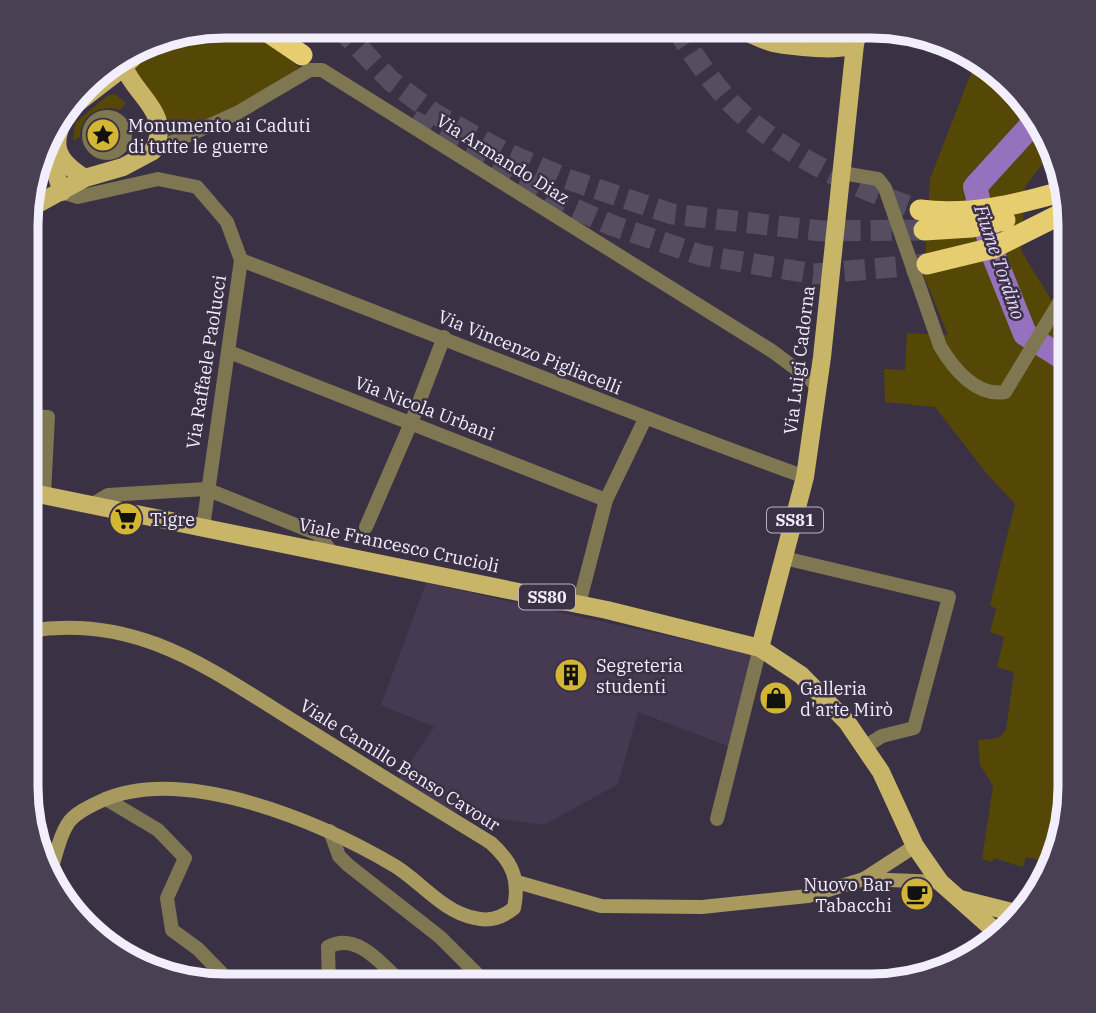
<svg xmlns="http://www.w3.org/2000/svg" width="1096" height="1013" font-family="'IBM Plex Serif',serif">
<style>
.built{fill:#463a53}
.green{fill:#554705}
.lines{fill:none;stroke-linecap:round;stroke-linejoin:round}
.river{stroke:#9671bd;stroke-width:24}
.highway-tunnel{stroke:#564d60;stroke-width:21;stroke-dasharray:21 10;stroke-linecap:butt}
.street{stroke:#7f7652;stroke-width:14}
.secondary{stroke:#a89a5f;stroke-width:14}
.primary{stroke:#c8b568;stroke-width:18}
.highway{stroke:#e5cd70;stroke-width:21}
.labels{text-anchor:middle;dominant-baseline:central;stroke-width:5;stroke-linejoin:round;paint-order:stroke}
.shield{fill:#3a3145;stroke:#bcb5c4;stroke-width:2}
.shield-label{font-size:16px;font-weight:bold;fill:#f3eefb}
.poi-label{font-size:18px;fill:#f3eefb;stroke:#3a3145;text-anchor:start}
.street-label{font-size:18px;fill:#f3eefb;stroke:#3a3145}
.water-label{font-size:19px;font-style:italic;fill:#e8d6ff;stroke:#3a3145}
.rim{fill:none;stroke:#f3eefb;stroke-width:9}
</style>
<rect width="100%" height="100%" fill="#3a3145"/>
<polygon class="built" points="426,583 758,656 736,749 638,712 618,784 544,825 448,811 397,782 434,727 381,705"/>
<g class="green">
<polygon points="226,26 248,26 305,72 237,113 159,140 128,75 144,47 161,37"/>
<polygon points="976,60 1021,94 1054,148 1025,187 1021,251 1051,299 1064,309 1069,308 1070,788 1050,874 1052,863 1026,857 1023,867 994,858 992,862 982,859 993,786 980,765 978,740 998,738 1006,730 1014,672 997,667 1004,637 990,632 996,609 990,605 1015,504 987,474 935,407 885,402 884,369 905,370 907,333 948,335 924,276 930,179"/>
<path d="M115,94L126,103L120,110C100,103 80,116 80,137L73,141L75,123L108,95Z"/>
</g>
<g class="lines">
<polyline class="river" points="1036,120 975,187 993,254 1025,334 1069,362"/>
<g class="highway-tunnel">
<polyline points="338,26 391,81 435,114 502,151 567,179 672,214 822,231 924,230"/>
<path d="M675,27C693,54 710,81 733,105C780,153 857,189 920,210"/>
<polyline points="412,120 568,206 614,226 701,255 814,274 927,264"/>
</g>
<g class="street">
<circle cx="107" cy="135" r="18"/>
<polyline points="153,151 237,113 310,70 322,70 772,351 811,380 818,389"/>
<path d="M842,173L878,179L885,188L940,346C953,368 976,397 1005,392L1065,293H1069"/>
<polyline points="62,192 78,197 158,179 197,187 227,222 241,260 203,527"/>
<path d="M241,260C430,332 616,409 805,477"/>
<polyline points="229,352 606,500"/>
<polyline points="29,416 48,417 44,494"/>
<polyline points="93,504 108,495 206,489 318,534 332,553"/>
<polyline points="366,527 411,423 444,337"/>
<polyline points="784,558 949,597 914,728 882,736 866,746"/>
<polyline points="579,604 606,500 645,419"/>
<polyline points="106,799 158,830 185,858 167,898 172,930 198,949 235,987"/>
<polyline points="717,819 760,648"/>
<polyline points="330,831 339,856 348,865 440,937 477,974 475,987"/>
<path d="M329,987L328,947C359,930 386,970 406,987"/>
</g>
<g class="secondary">
<path d="M28,631C143,612 217,675 310,731C370,769 431,806 491,843C512,862 520,879 514,908C502,918 490,922 475,918C443,912 421,882 395,866C322,823 184,763 101,801C90,806 73,814 67,825C58,839 55,861 49,876"/>
<polyline points="864,879 915,846"/>
<polyline points="517,882 601,906 702,907 808,896 864,879 940,882"/>
</g>
<g class="primary">
<path d="M737,27C748,33 760,39 773,43C787,46 846,53 855,44"/>
<polyline points="791,43 823,27"/>
<path d="M68,111C50,143 54,159 85,178"/>
<polyline points="63,114 124,67 144,47"/>
<polyline points="46,144 62,192"/>
<path d="M30,208L85,178L123,167L153,151C173,113 137,98 124,67"/>
<polyline points="28,492 607,610 760,648 801,675 847,722 881,772 915,846 940,882 1002,937"/>
<polyline points="760,648 805,477 822,357 855,44 860,27"/>
<polyline points="960,899 1020,914"/>
</g>
<g class="highway">
<polyline points="259,26 302,55"/>
<path d="M920,210C971,216 1015,205 1064,191"/>
<polyline points="924,230 972,227 1005,220"/>
<polyline points="927,264 993,248 1069,210"/>
</g>
</g>
<defs>
<symbol id="sight-disc" viewBox="-11 -11 22 22"><circle r="9.5" fill="#d3b635" stroke="#3a3145"/><path d="M0-6L1.8-2.2L6-1.7L2.9 1.2L3.7 5.4L0 3.3L-3.7 5.4L-2.9 1.2L-6-1.7L-1.8-2.2Z" fill="#111"/></symbol>
<symbol id="supermarket-disc" viewBox="-11 -11 22 22"><circle r="9.5" fill="#d3b635" stroke="#3a3145"/><path d="M-6-5.5h2.5l.6 2H6L4.5 2H-2.5L-4.4-4H-6ZM-1.5 3.2a1.3 1.3 0 1 0 .1 0ZM3 3.2a1.3 1.3 0 1 0 .1 0Z" fill="#111"/></symbol>
<symbol id="building-disc" viewBox="-11 -11 22 22"><circle r="9.5" fill="#d3b635" stroke="#3a3145"/><path d="M-4-6H4V6H1V3H-1V6H-4ZM-2.5-4.3h1.7v1.8h-1.7ZM.8-4.3h1.7v1.8H.8ZM-2.5-1h1.7V.8h-1.7ZM.8-1h1.7V.8H.8Z" fill="#111"/></symbol>
<symbol id="shop-disc" viewBox="-11 -11 22 22"><circle r="9.5" fill="#d3b635" stroke="#3a3145"/><path d="M-5-2.5h2.3a2.7 3.5 0 0 1 5.4 0H5L5.5 6h-11ZM-1.5-2.5h3a1.5 2.3 0 0 0-3 0Z" fill="#111"/></symbol>
<symbol id="cafe-disc" viewBox="-11 -11 22 22"><circle r="9.5" fill="#d3b635" stroke="#3a3145"/><path d="M-5.5-4.5H6V0H3Q3 3.5 0 3.5H-2.5Q-5.5 3.5-5.5 0ZM3-3.2v2h1.7v-2ZM-6 4.5H4V6H-6Z" fill="#111"/></symbol>
</defs>
<g fill-rule="evenodd">
<use href="#sight-disc" x="84" y="116" width="38" height="38"/>
<use href="#supermarket-disc" x="107" y="500" width="38" height="38"/>
<use href="#building-disc" x="552" y="656" width="38" height="38"/>
<use href="#shop-disc" x="757" y="679" width="38" height="38"/>
<use href="#cafe-disc" x="898" y="875" width="38" height="38"/>
</g>
<g class="labels">
<g class="shield">
<rect x="767" y="507.5" width="56" height="25" rx="5"/>
<rect x="519" y="584.5" width="56" height="25" rx="5"/>
</g>
<g class="shield-label">
<text x="795" y="520">SS81</text>
<text x="547" y="597">SS80</text>
</g>
<g class="poi-label">
<text x="128" y="125">Monumento ai Caduti<tspan x="128" dy="21">di tutte le guerre</tspan></text>
<text x="150" y="519">Tigre</text>
<text x="596" y="665">Segreteria<tspan x="596" dy="21">studenti</tspan></text>
<text x="800" y="688">Galleria<tspan x="800" dy="21">d'arte Mirò</tspan></text>
<text x="892" y="884" text-anchor="end">Nuovo Bar<tspan x="892" dy="21">Tabacchi</tspan></text>
</g>
<g class="street-label">
<text transform="translate(503 159) rotate(32)">Via Armando Diaz</text>
<text transform="translate(530 352) rotate(22)">Via Vincenzo Pigliacelli</text>
<text transform="translate(799 360) rotate(-83)">Via Luigi Cadorna</text>
<text transform="translate(206 362) rotate(-81)">Via Raffaele Paolucci</text>
<text transform="translate(425 408) rotate(21)">Via Nicola Urbani</text>
<text transform="translate(399 545) rotate(12)">Viale Francesco Crucioli</text>
<text transform="translate(400 765) rotate(32)">Viale Camillo Benso Cavour</text>
</g>
<g class="water-label">
<text transform="translate(1000 262) rotate(71)">Fiume Tordino</text>
</g>
</g>
<path d="M0 0H1096V1013H0ZM225 38H871A187 187 0 0 1 1058 225V787A187 187 0 0 1 871 974H225A187 187 0 0 1 38 787V225A187 187 0 0 1 225 38Z" fill="#494054" fill-rule="evenodd"/>
<path class="rim" d="M225 38H871A187 187 0 0 1 1058 225V787A187 187 0 0 1 871 974H225A187 187 0 0 1 38 787V225A187 187 0 0 1 225 38Z"/>
</svg>
